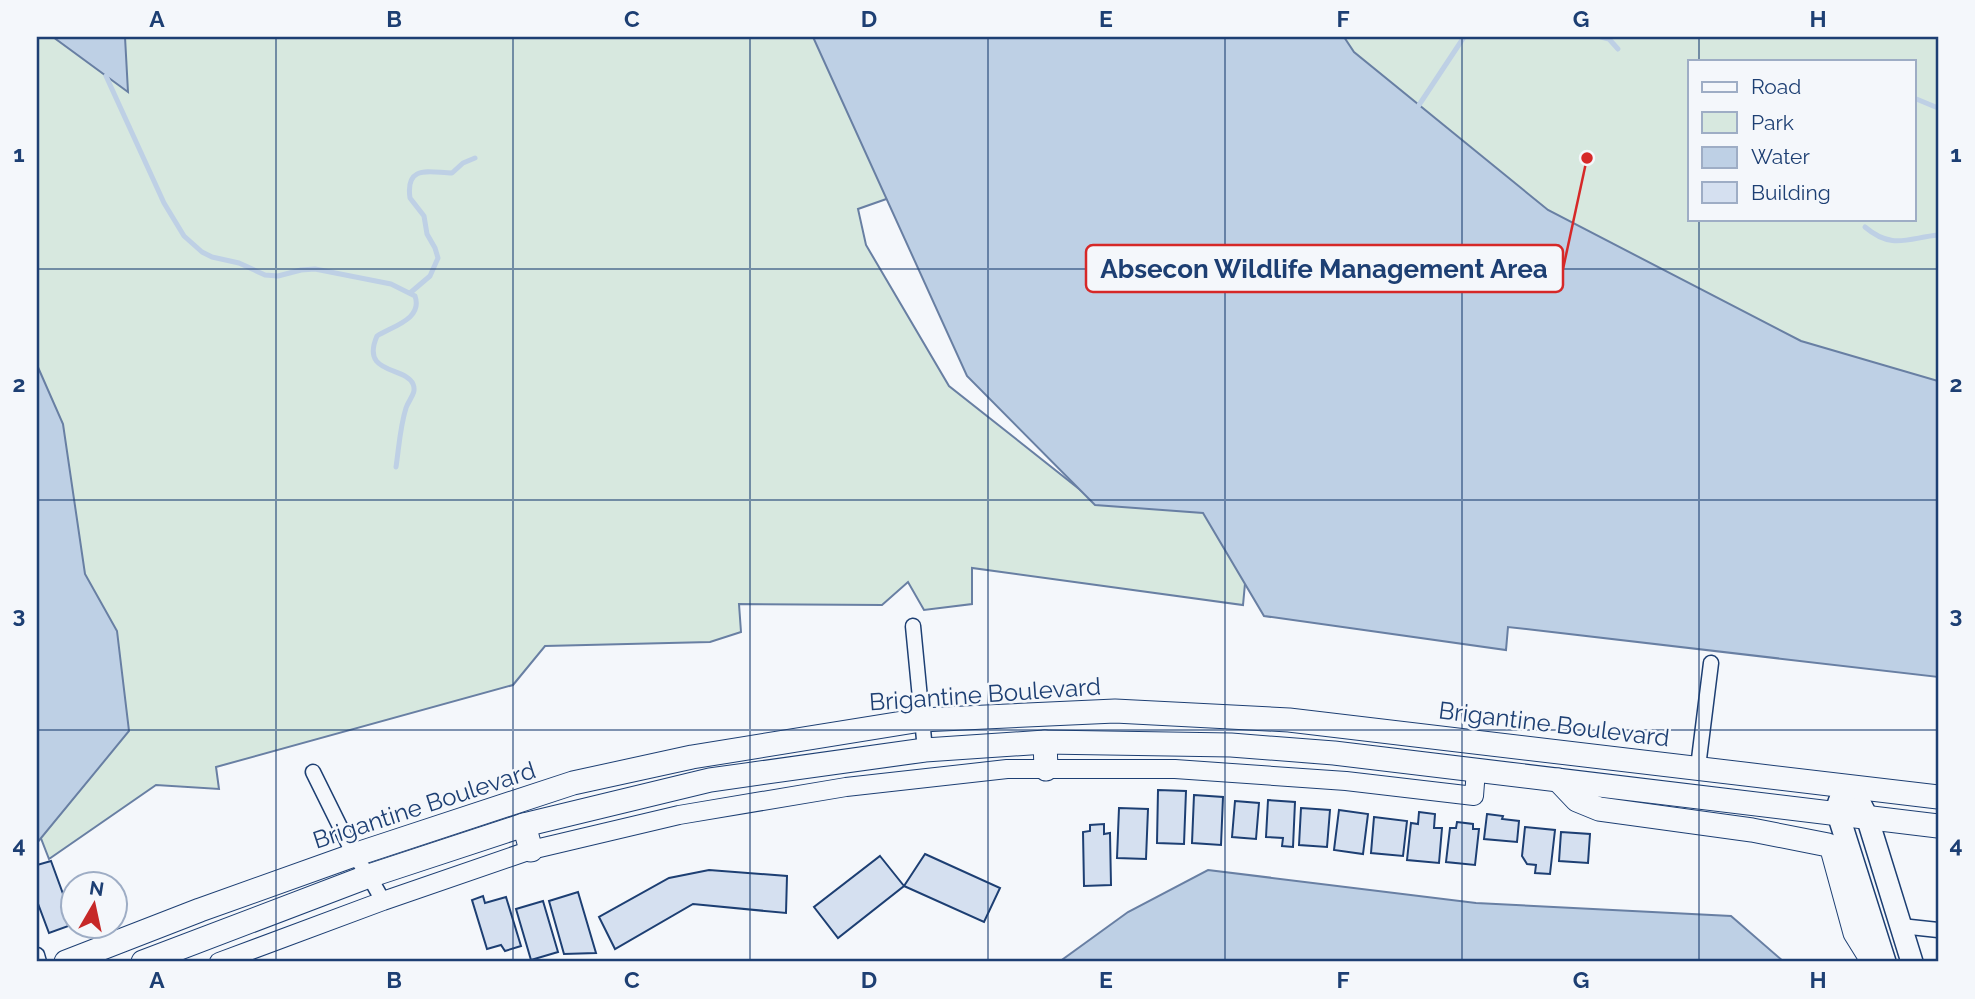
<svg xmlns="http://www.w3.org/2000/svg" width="1975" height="999" font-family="Raleway,sans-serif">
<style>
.green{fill:#d7e8df;stroke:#687fa3;stroke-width:2;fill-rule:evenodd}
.water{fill:#bed0e5;stroke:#687fa3;stroke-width:2}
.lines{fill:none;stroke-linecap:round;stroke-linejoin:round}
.stream{stroke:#bed0e5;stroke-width:5}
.building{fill:#d5e0f0;stroke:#1d3f73;stroke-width:2}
.minor-casing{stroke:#1d3f73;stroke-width:17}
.tertiary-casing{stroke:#1d3f73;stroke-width:20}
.secondary-casing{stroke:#1d3f73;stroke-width:24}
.primary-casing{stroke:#1d3f73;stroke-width:25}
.minor{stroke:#f4f7fb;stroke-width:14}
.tertiary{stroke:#f4f7fb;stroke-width:18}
.secondary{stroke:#f4f7fb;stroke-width:21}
.primary{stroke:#f4f7fb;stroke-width:23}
.grid{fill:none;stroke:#1d3f73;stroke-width:2;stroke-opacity:0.55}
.labels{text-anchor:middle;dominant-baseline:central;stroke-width:5;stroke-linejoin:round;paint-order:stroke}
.street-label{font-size:24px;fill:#1d3f73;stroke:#f4f7fb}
.leader{fill:none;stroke:#d62828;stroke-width:2.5}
.callout-dot{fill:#d62828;stroke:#f4f7fb;stroke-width:2.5}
.callout{fill:#f4f7fb;stroke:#d62828;stroke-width:2.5}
.callout-label{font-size:26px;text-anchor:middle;font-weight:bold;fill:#1d3f73}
.neatline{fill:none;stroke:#1d3f73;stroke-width:2.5}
.grid-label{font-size:23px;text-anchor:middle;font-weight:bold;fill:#1d3f73}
</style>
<rect width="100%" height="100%" fill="#f4f7fb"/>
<path class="green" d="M37,37H1938V494L946,178L858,209L866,245L949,386L1083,492L1151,453L1248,551L1243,605L972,568V604L924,610L908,582L882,605L739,604L741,632L710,642L545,646L513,685L216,767L219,789L156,785L49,859L37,828ZM1690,61H1914V219H1690Z"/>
<g class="water">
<polygon points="53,37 125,37 128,92"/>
<polygon points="813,37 1344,37 1354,52 1548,210 1801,341 1938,381 1938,677 1508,627 1506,650 1264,616 1203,513 1095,505 967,376"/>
<polygon points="37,365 63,424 85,574 117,631 129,731 37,843"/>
<polygon points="1208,870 1476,903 1731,916 1784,962 1059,962 1128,912"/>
</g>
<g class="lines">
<g class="stream">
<polyline points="1601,37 1609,39 1618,49"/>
<path d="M106,76L164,203L184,236L202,252L212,257L239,263L265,275L278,276L301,270L315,269L391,284L415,296C423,319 393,326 377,336C360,375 405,366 413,384C417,393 409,399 406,408C400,427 399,447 396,467"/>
<polyline points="1914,98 1938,108"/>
<polyline points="1419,105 1464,37"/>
<path d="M1865,227C1892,250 1908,238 1938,235"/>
<path d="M410,293L430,276L438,258L435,248L427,234L424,216L410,198C405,163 432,173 452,173L463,163L475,158"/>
</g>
</g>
<g class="building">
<polygon points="1158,790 1186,791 1184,844 1157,843"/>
<polygon points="1194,795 1223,797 1221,845 1192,843"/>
<polygon points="1268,800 1295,802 1293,847 1282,846 1283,838 1266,837"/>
<polygon points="1235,801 1259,803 1256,839 1232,837"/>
<polygon points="1119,808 1148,809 1146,859 1117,858"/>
<polygon points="1301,808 1330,810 1327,847 1299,845"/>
<polygon points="1339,810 1368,814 1363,854 1334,850"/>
<polygon points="1419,812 1435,814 1434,828 1442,828 1439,863 1407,860 1411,823 1418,824"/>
<polygon points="1487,814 1503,816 1502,819 1519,821 1517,842 1484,839"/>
<polygon points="1374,817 1407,821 1403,856 1371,853"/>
<polygon points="1457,822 1473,824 1473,829 1479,829 1475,865 1446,862 1450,828 1456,828"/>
<polygon points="1104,824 1104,834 1110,833 1111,885 1084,886 1083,832 1090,831 1090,825"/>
<polygon points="1525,827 1555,830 1550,874 1535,873 1536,865 1527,864 1522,856"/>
<polygon points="1561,832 1590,834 1588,863 1559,861"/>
<polygon points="925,854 1000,888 984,922 904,886"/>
<polygon points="880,856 904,886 838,938 814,907"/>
<polygon points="51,861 74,924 49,933 37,901 37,865"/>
<polygon points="709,870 787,876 786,913 693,904 615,949 599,917 669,878"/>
<polygon points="578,892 596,953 564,954 549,901"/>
<polygon points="483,896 485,903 506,897 521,946 505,951 501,945 487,949 472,900"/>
<polygon points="543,901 558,952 531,960 516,909"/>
</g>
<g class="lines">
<defs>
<g id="minor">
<polyline points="913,626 925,750"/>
<polyline points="1698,767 1711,663"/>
<polyline points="313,772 354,855 369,876 383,901"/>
<polyline points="1901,926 1938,930"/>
<polyline points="37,955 39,962"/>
</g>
<polyline id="tertiary" points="219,962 383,901 531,850 679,815 846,787 1007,769 1175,769 1346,781 1474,796 1476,770"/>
<polyline id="secondary" points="1885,962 1838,814 1838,805 1845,786 1859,801 1867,817 1912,962"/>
<g id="primary">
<polyline points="1045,742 1046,769"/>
<polyline points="1558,780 1577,800 1599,809 1752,830 1828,845 1832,849 1855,933 1873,962"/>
<polyline points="524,825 531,850"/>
<polyline points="66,962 200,910 354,855 573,783 692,757 921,720 1115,711 1289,720 1938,797"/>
<polyline points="143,962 369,876 524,825 710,780 925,750 1045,742 1231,745 1334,753 1938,826"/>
</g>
</defs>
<use href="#minor" class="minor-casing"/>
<use href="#tertiary" class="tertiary-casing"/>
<use href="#secondary" class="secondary-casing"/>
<use href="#primary" class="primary-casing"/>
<use href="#minor" class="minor"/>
<use href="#tertiary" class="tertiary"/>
<use href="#secondary" class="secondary"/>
<use href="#primary" class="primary"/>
</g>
<path class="grid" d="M276,37V962M513,37V962M750,37V962M988,37V962M1225,37V962M1462,37V962M1699,37V61M1699,219V962M37,269H1938M37,500H1938M37,730H1938"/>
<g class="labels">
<g class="street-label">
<text transform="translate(985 694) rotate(-4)">Brigantine Boulevard</text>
<text transform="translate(1554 724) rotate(7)">Brigantine Boulevard</text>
<text transform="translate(424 805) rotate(-18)">Brigantine Boulevard</text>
</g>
</g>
<path class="leader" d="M1587 158L1563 269"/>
<circle class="callout-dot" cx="1587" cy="158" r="7"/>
<rect class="callout" x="1086" y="245" width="477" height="47" rx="7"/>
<g class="callout-label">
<text x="1324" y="278">Absecon Wildlife Management Area</text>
</g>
<rect width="1975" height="999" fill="none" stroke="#f4f7fb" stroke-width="77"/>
<rect x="1688" y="60" width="228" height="161" fill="#f4f7fb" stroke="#9eadc5" stroke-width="2"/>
<rect x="1702" y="82" width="35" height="10" fill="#f4f7fb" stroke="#9eadc5" stroke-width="2"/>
<text x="1751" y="94" font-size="21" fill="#1d3f73">Road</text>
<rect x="1702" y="112" width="35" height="21" fill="#d7e8df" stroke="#9eadc5" stroke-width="2"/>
<text x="1751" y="130" font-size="21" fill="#1d3f73">Park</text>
<rect x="1702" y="147" width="35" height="21" fill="#bed0e5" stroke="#9eadc5" stroke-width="2"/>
<text x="1751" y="164" font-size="21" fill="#1d3f73">Water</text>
<rect x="1702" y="182" width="35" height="21" fill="#d5e0f0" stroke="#9eadc5" stroke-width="2"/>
<text x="1751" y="200" font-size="21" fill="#1d3f73">Building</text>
<g transform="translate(94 905) rotate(9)"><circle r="33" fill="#f4f7fb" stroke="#9eadc5" stroke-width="2"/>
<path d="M0-5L12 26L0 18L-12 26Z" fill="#c62828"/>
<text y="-10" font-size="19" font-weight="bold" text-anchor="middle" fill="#1d3f73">N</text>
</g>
<rect x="38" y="38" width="1899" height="922" class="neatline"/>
<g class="grid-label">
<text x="157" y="27">A</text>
<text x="394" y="27">B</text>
<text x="632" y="27">C</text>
<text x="869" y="27">D</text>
<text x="1106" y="27">E</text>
<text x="1343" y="27">F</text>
<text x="1581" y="27">G</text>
<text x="1818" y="27">H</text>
<text x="19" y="162">1</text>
<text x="1956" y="162">1</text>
<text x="19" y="392">2</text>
<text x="1956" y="392">2</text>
<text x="19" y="623">3</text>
<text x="1956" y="623">3</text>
<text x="19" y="853">4</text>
<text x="1956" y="853">4</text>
<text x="157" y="988">A</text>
<text x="394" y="988">B</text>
<text x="632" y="988">C</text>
<text x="869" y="988">D</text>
<text x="1106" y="988">E</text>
<text x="1343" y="988">F</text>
<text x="1581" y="988">G</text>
<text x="1818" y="988">H</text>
</g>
</svg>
